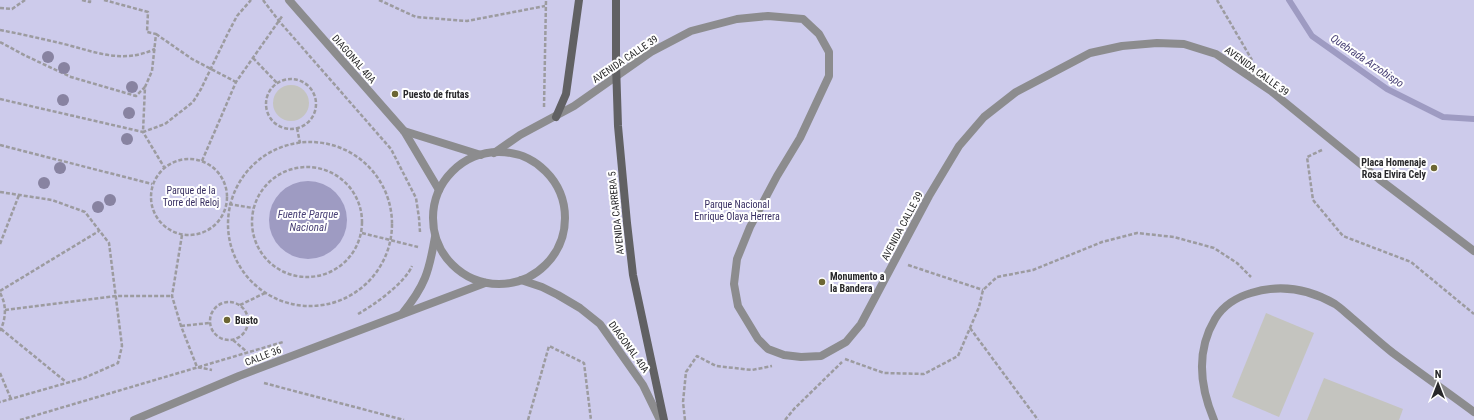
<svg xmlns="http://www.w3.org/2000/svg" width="1474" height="420" font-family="'Roboto Condensed',sans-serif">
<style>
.green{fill:#cdcbeb}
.water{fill:#9e9bc2}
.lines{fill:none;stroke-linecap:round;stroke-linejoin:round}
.stream{stroke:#9e9bc2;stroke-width:6}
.building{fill:#c4c4bf}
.path{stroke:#9c9b9f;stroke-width:2.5;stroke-dasharray:4 2;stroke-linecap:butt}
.tertiary{stroke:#8c8c8e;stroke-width:8}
.secondary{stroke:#616163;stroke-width:8}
.tree{fill:#8883a1}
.poi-dot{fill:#6c6633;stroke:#fff;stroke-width:1.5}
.labels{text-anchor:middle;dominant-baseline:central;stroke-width:4;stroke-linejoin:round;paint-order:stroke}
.street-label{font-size:10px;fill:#28282a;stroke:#fff}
.poi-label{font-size:10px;font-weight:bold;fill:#28282a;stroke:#fff;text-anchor:start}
.park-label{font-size:10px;fill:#393063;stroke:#fff}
.water-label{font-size:11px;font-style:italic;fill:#494176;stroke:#fff}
</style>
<rect width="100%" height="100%" fill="#e9e8ed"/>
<rect class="green" x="0" y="0" width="1474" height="420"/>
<circle class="water" cx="308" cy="220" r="39"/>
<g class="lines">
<polyline class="stream" points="1289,0 1312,36 1387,89 1443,117 1474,119"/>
</g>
<g class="building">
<circle cx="291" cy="103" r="18"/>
<polygon points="1266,313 1314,333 1279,417 1232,397"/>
<polygon points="1324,378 1403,409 1399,420 1307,420"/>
</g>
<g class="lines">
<g class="path">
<polyline points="82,0 90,2 90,0"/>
<polyline points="104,0 148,12 147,32 156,34 152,71 145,87 143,132 165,124 193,102 201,89 229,31 237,16 251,0"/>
<polyline points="263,0 279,21 391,149 416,198 419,218 420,232"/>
<polyline points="379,0 416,17 467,21 545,6"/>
<polyline points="1217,0 1252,60"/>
<polyline points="0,8 12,9 25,0"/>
<path d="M0,30C21,34 43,39 64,44C96,52 122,64 155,49"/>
<polyline points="156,34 192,59 236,82"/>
<polyline points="0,42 26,56 71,77 136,96 145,87"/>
<polyline points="253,58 277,83"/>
<circle cx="291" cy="104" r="25"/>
<polyline points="0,99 143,132 164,167"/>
<polyline points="544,107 546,0"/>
<polyline points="297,128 300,143"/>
<circle cx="310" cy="224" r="82"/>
<polyline points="0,145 152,184"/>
<polyline points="1322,150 1307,157 1313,200 1343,236 1411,262 1474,314"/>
<circle cx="189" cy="197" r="38"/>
<polyline points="202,161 236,82 283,15"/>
<circle cx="307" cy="222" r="55"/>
<polyline points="0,192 52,200 85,212 109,243 122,346 118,363 84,378 0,402"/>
<polyline points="229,204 253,208"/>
<polyline points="362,233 418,247"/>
<polyline points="182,235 172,296 181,326 197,367 212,370"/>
<polyline points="0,244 19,195"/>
<polyline points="908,265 983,290"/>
<polyline points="0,291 99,231"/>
<path d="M0,293C7,305 6,319 0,331"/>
<circle cx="229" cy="321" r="19"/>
<polyline points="240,305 265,293"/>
<polyline points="5,310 116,296 172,296"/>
<path d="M358,314C374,305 405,283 412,266"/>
<polyline points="181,326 209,323"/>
<polyline points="970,328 1038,420"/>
<polyline points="1,329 66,382"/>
<polyline points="233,340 247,352"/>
<polyline points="845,359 884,373 924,374 958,356 979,307 983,290 997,277 1033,270 1102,242 1137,233 1174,237 1214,248 1237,263 1251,277"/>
<polyline points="0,373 11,399"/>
<polyline points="264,383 404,420"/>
<polyline points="20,420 283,342"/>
<polyline points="528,420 549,346 584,363 591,420"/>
<polyline points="685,420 683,402 686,372 697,356 716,366 752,370 772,366"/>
<polyline points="785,420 794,409 842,362"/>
</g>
<g class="tertiary">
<polyline points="289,0 404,131 439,190"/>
<polyline points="404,131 481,155"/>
<circle cx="499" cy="218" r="66"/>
<polyline points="494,153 520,135 574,106 651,52 691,31 737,19 768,16 803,19 819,34 829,52 829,76 800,138 777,176 750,227 737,259 734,284 738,306 758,339 768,349 784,355 801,357 821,356 846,342 861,324 929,196 959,146 984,117 1016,92 1090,53 1122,46 1157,43 1184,44 1216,54 1271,91 1379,179 1474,251"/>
<polyline points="521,280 542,287 558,295 580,308 600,324 643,385 660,420"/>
<path d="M402,314C425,286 429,272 435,237"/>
<polyline points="134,420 239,376 485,283"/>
<path d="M1214,420C1200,387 1196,351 1215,319C1223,306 1237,297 1251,293C1280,284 1309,289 1335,304C1341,308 1346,313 1352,318C1365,329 1379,342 1393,353C1420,373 1447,392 1474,412"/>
</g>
<g class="secondary">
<polyline points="616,0 616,64 618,126 627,223 633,275 664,420"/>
<polyline points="556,117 566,94 579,0"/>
</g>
</g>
<g class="tree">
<circle cx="48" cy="57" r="6"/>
<circle cx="64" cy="68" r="6"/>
<circle cx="132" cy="87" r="6"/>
<circle cx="63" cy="100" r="6"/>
<circle cx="129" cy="113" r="6"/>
<circle cx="127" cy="139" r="6"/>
<circle cx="60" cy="168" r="6"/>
<circle cx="44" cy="183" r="6"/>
<circle cx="110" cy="200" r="6"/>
<circle cx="98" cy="207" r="6"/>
</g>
<g class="poi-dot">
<circle cx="395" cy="94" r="4"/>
<circle cx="1434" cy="168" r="4"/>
<circle cx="822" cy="282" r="4"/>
<circle cx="227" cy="320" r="4"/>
</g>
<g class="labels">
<g class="street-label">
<text transform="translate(354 59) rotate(49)">DIAGONAL 40A</text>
<text transform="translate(625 59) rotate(-34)">AVENIDA CALLE 39</text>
<text transform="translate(1257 71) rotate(36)">AVENIDA CALLE 39</text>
<text transform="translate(616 213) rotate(-96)">AVENIDA CARRERA 5</text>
<text transform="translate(902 226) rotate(-62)">AVENIDA CALLE 39</text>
<text transform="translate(629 347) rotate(54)">DIAGONAL 40A</text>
<text transform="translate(263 356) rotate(-21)">CALLE 36</text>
</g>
<g class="poi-label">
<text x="403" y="94">Puesto de frutas</text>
<text x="1426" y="162" text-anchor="end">Placa Homenaje<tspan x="1426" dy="12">Rosa Elvira Cely</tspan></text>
<text x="830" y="276">Monumento a<tspan x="830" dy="12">la Bandera</tspan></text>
<text x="235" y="320">Busto</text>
</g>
<g class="park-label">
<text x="191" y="190">Parque de la<tspan x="191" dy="12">Torre del Reloj</tspan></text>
<text x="737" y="204">Parque Nacional<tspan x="737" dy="12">Enrique Olaya Herrera</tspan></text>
</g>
<g class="water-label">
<text transform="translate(1367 61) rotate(34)">Quebrada Arzobispo</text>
<text x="308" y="214">Fuente Parque<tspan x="308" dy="13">Nacional</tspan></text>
</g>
</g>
<g transform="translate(1438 384)" stroke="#ffffff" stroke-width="3" paint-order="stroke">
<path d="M0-3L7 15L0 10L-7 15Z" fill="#28282a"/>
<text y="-6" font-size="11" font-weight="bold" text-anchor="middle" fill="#28282a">N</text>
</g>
</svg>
